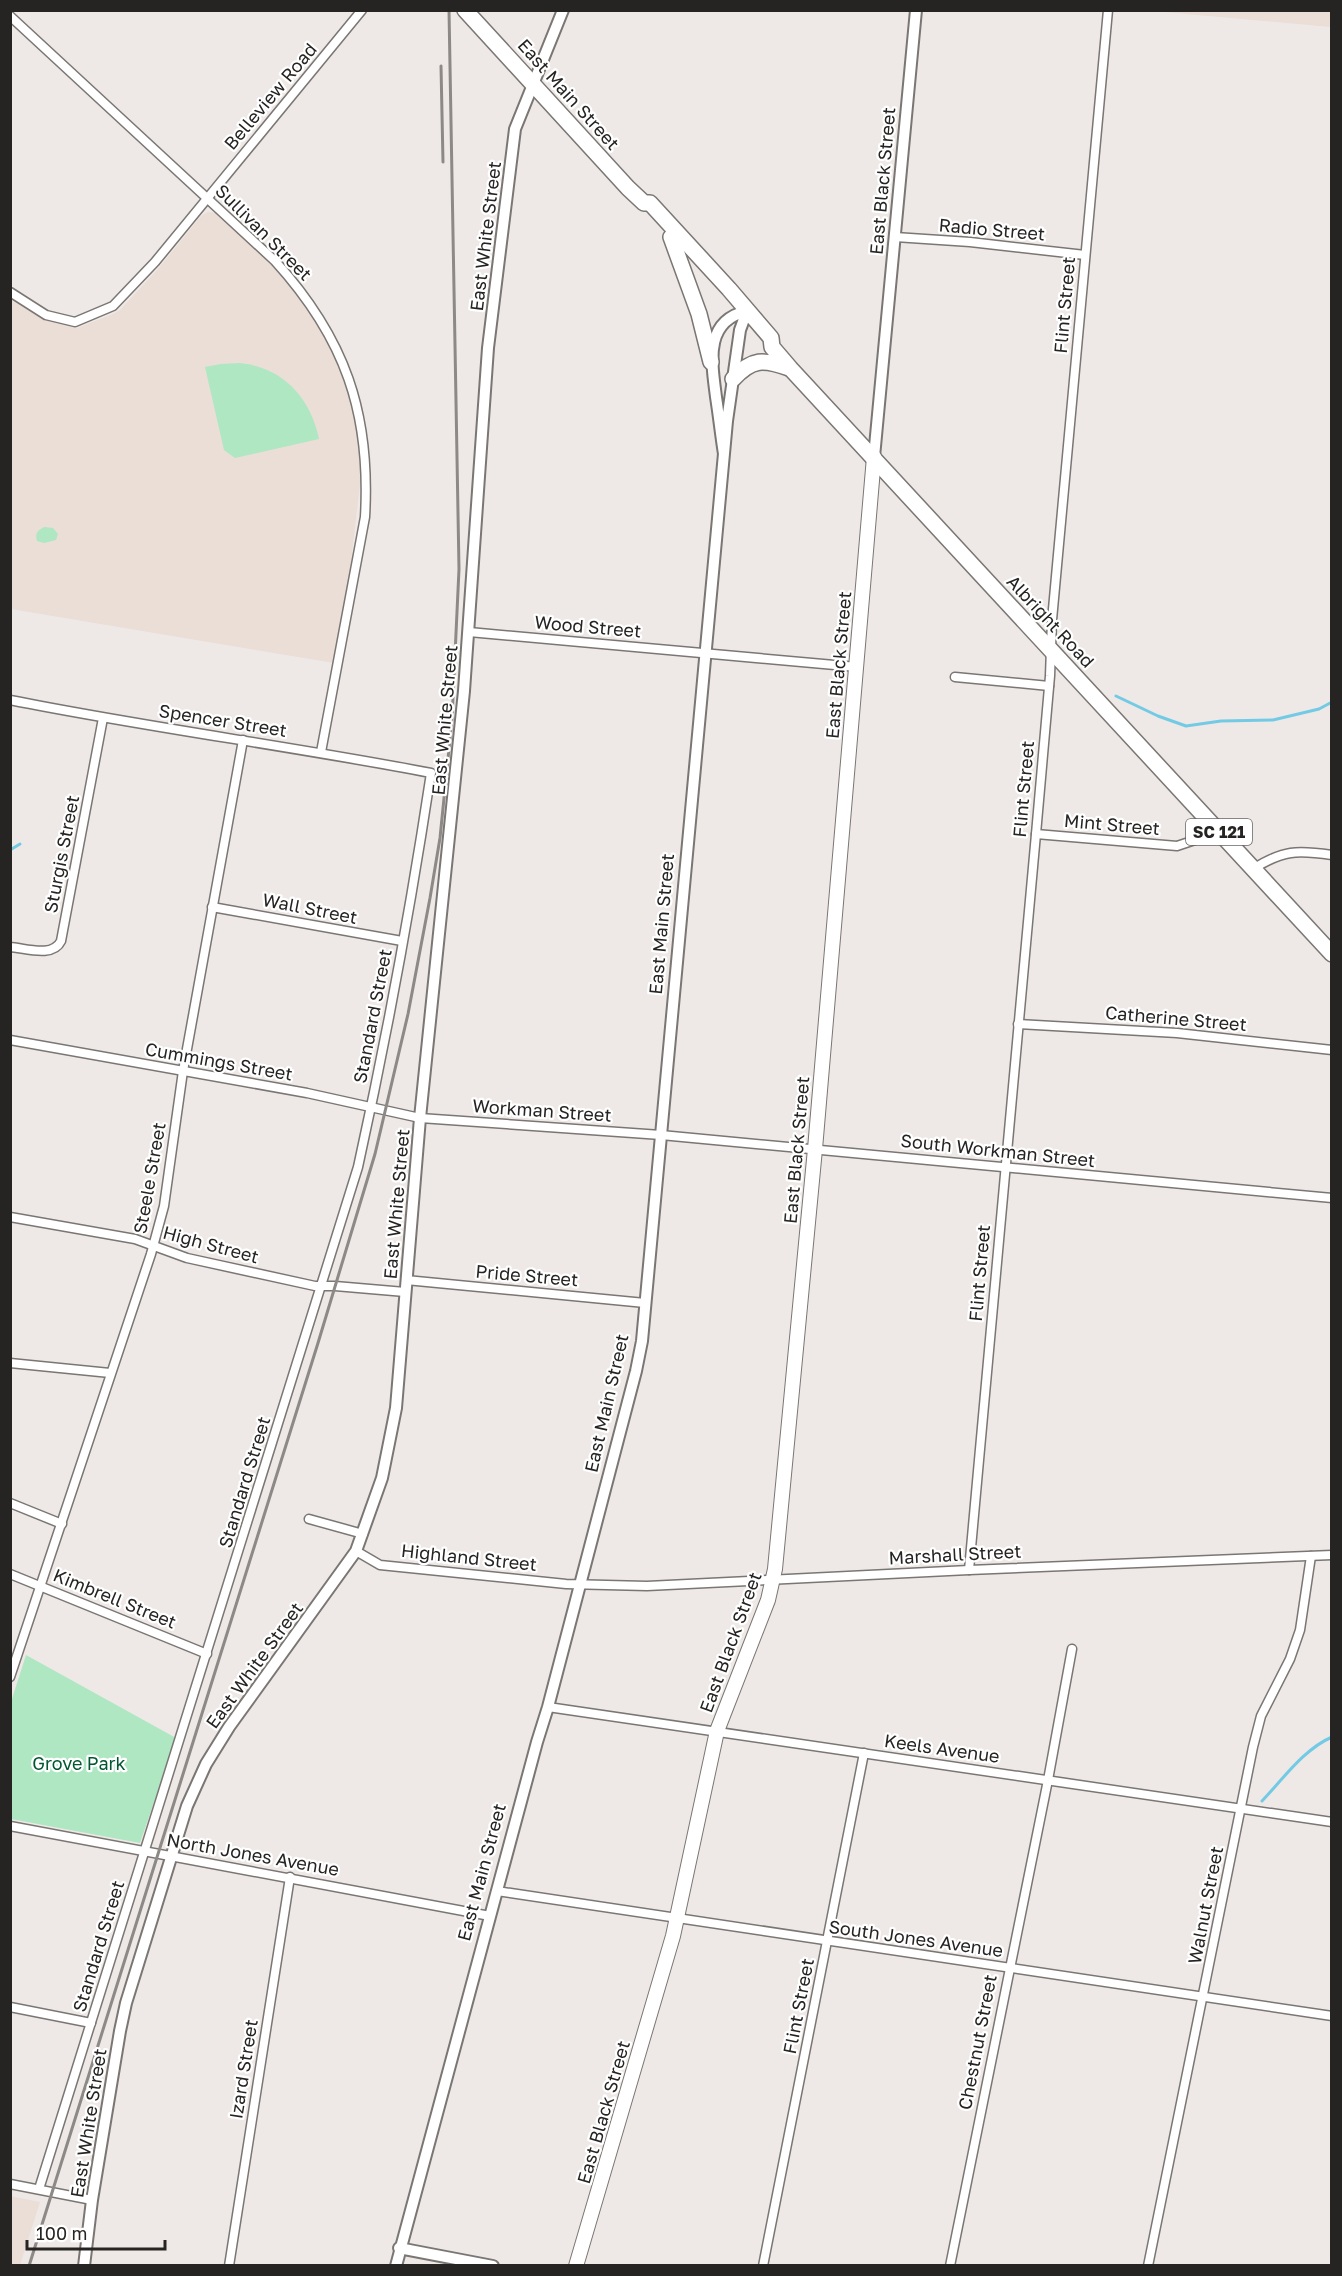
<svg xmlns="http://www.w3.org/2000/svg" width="1342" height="2276" font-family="'Golos Text',sans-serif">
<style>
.built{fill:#eaded6}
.green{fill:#aee7c2}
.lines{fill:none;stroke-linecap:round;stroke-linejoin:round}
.stream{stroke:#73cae5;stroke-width:3}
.minor-casing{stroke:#7a7673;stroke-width:11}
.tertiary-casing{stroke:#7a7673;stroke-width:14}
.primary-casing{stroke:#7a7673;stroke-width:16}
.trunk-casing{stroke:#7a7673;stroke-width:18}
.minor{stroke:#fff;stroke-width:8}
.tertiary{stroke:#fff;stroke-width:10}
.primary{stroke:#fff;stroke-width:14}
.trunk{stroke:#fff;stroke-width:15}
.rail{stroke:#8c8987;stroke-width:3}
.labels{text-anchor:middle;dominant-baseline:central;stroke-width:4.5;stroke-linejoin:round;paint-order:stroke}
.shield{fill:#fff;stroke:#666664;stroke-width:1.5}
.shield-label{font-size:16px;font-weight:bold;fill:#252422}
.street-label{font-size:18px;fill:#252422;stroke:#fff}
.park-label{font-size:18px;fill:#015731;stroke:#fff}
</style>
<rect width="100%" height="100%" fill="#eee9e6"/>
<g class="built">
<polygon points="1153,11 1331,11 1331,27"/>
<polygon points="208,212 216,213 273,264 296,291 317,320 334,352 349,389 361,450 360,484 346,605 334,663 11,609 10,297 44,320 77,328 113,314 120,310 158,269 201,216"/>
<polygon points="10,2196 40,2202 20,2265 11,2265"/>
</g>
<g class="green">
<path d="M240,363C283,368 310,397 319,439L235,458L224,450L205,367L221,364Z"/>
<path d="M44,527L53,528L58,534L56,540L44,543L37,541C35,533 37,531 44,527Z"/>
<polygon points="26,1655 176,1738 140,1843 11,1819 11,1702"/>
</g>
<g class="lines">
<g class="stream">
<polyline points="1116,696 1158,716 1186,726 1221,721 1273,720 1319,709 1332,702"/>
<polyline points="10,850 20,844"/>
<path d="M1262,1801C1283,1779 1304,1749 1332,1737"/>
</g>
<defs>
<g id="minor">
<path d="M10,16L275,261C345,338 371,413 365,517L321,752"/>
<polyline points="895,237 970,242 1085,255"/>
<polyline points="10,292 46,315 75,322 113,306 155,262 362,10"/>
<polyline points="469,632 857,667"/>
<polyline points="955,677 1049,686"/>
<path d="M10,700C150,728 291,746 431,773C411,905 387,1036 358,1167L39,2189"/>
<polyline points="1036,834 1177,846 1198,839 1215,827"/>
<path d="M1253,869C1283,850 1297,850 1332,855"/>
<polyline points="212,907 402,941"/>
<path d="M10,947C25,948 53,958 61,941L103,718"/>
<polyline points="1018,1024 1177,1033 1332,1050"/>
<polyline points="10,1040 307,1093 420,1118 661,1135 1332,1198"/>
<polyline points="10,1217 135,1239 187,1258 315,1286 335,1286 405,1292"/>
<polyline points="406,1280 645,1303"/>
<polyline points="10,1363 110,1373"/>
<polyline points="10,1503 62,1524"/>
<polyline points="309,1519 363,1534"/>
<polyline points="356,1551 380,1565 566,1584 647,1586 969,1570 1332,1555"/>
<polyline points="969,1570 1036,834 1050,676 1052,620 1108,10"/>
<polyline points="10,1574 207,1654"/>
<polyline points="10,1677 151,1254 164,1206 183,1071 243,740"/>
<polyline points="548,1707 1332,1822"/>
<polyline points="10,1826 490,1916"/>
<polyline points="497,1891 1332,2016"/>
<polyline points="10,2007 91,2023"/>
<polyline points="10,2184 92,2200"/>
<polyline points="229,2266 290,1877"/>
<polyline points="763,2266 864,1753"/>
<polyline points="950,2266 1048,1780 1072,1649"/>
<polyline points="1148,2266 1253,1747 1261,1716 1290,1659 1300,1630 1311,1556"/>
</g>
<g id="tertiary">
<polyline points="874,457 916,10"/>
<polyline points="399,2248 493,2266"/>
<polyline points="84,2266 92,2200 120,2031 126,2003 187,1806 206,1764 229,1727 356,1551 382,1478 396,1408 420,1118 464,691 488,348 515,129 563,10"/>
<path d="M396,2266L537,1742L548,1707L636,1371L642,1341L727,421L740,330L747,311C703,321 712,364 716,397C719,416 721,435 724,454"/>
</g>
<polyline id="primary" points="576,2266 673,1936 717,1731 768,1600 775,1569 815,1149 874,457"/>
<g id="trunk">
<polyline points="465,10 628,188 644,203 650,203 729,289 771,338 772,347 790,368 1332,954"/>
<polyline points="671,237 699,314 711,362"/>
<path d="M733,379C752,358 764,359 789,368"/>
</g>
</defs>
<use href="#minor" class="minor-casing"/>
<use href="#tertiary" class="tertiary-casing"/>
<use href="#primary" class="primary-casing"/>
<use href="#trunk" class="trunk-casing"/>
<use href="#minor" class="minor"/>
<use href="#tertiary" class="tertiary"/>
<use href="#primary" class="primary"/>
<use href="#trunk" class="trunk"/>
<g class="rail">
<polyline points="441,66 443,162"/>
<polyline points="29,2266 318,1343 375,1154 408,1014 430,898 440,838 452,719 459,569 449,10"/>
</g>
</g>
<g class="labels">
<rect class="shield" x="1186" y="819" width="66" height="26" rx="4.5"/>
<g class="shield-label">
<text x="1219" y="832">SC 121</text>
</g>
<g class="street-label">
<text transform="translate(569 94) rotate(48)">East Main Street</text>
<text transform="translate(270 96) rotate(-50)">Belleview Road</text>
<text transform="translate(882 181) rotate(-85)">East Black Street</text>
<text transform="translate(992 229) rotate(5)">Radio Street</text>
<text transform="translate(264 232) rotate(45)">Sullivan Street</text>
<text transform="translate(485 236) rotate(-83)">East White Street</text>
<text transform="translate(1064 305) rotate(-85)">Flint Street</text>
<text transform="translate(1051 621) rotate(47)">Albright Road</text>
<text transform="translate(588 626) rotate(5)">Wood Street</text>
<text transform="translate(838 665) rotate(-85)">East Black Street</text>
<text transform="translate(223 720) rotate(9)">Spencer Street</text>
<text transform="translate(444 720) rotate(-85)">East White Street</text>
<text transform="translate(1023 789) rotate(-85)">Flint Street</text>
<text transform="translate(1112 824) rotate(5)">Mint Street</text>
<text transform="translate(61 854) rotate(-79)">Sturgis Street</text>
<text transform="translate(310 908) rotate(11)">Wall Street</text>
<text transform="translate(661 924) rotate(-85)">East Main Street</text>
<text transform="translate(372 1016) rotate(-79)">Standard Street</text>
<text transform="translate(1176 1018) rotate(5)">Catherine Street</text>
<text transform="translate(219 1061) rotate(10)">Cummings Street</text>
<text transform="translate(542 1110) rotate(4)">Workman Street</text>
<text transform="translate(796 1150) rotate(-85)">East Black Street</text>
<text transform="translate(998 1150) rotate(6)">South Workman Street</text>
<text transform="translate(149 1178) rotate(-80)">Steele Street</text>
<text transform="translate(396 1204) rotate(-85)">East White Street</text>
<text transform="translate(211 1244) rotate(15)">High Street</text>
<text transform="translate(979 1273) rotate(-85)">Flint Street</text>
<text transform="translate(527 1275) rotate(5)">Pride Street</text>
<text transform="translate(606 1403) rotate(-77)">East Main Street</text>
<text transform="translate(244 1482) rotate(-73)">Standard Street</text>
<text transform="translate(955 1554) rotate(-3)">Marshall Street</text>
<text transform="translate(469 1557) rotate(6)">Highland Street</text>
<text transform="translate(115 1598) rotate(22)">Kimbrell Street</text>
<text transform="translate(730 1642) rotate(-70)">East Black Street</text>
<text transform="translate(254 1665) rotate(-54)">East White Street</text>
<text transform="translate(942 1748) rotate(8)">Keels Avenue</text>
<text transform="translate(253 1854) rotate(10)">North Jones Avenue</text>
<text transform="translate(481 1872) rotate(-75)">East Main Street</text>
<text transform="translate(1205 1905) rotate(-79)">Walnut Street</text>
<text transform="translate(916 1938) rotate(8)">South Jones Avenue</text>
<text transform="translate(98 1946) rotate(-73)">Standard Street</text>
<text transform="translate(798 2006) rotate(-79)">Flint Street</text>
<text transform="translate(977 2042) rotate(-79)">Chestnut Street</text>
<text transform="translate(243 2069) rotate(-81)">Izard Street</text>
<text transform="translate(603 2112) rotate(-74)">East Black Street</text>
<text transform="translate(88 2123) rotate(-81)">East White Street</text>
</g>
<g class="park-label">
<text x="79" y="1763">Grove Park</text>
</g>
</g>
<rect width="1342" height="2276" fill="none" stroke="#252422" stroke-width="24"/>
<path d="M27 2240v9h138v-9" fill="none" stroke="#252422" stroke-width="3"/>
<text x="36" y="2240" font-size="18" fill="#252422" stroke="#ffffff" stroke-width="4.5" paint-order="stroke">100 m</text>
</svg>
